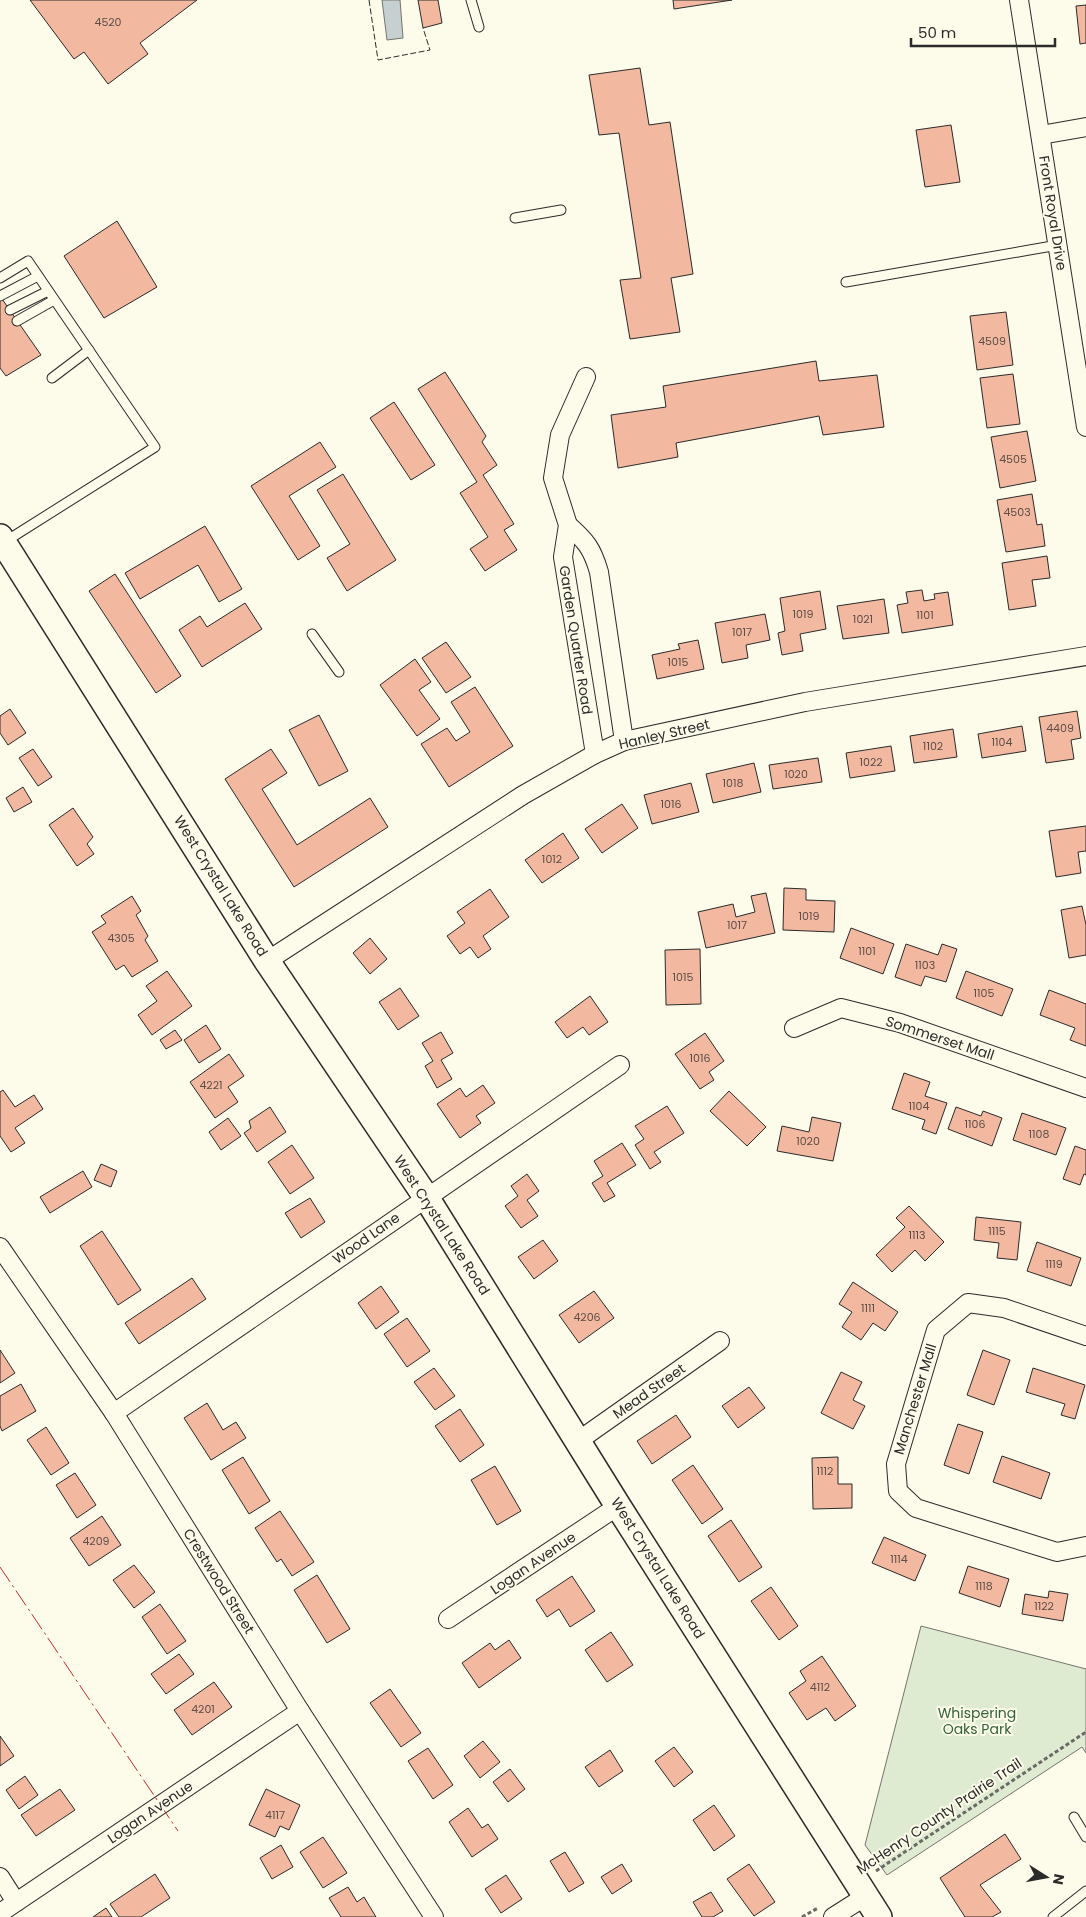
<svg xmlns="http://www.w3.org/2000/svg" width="1086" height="1917" font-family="Poppins,sans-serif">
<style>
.green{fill:#deebd1;stroke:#74746e}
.water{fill:#c7d0d0;stroke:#74746e}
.building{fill:#f2b8a0;stroke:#2b2b2b}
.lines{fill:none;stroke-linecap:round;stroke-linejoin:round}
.lane-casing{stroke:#2b2b2b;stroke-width:11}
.street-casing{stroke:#2b2b2b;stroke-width:20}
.secondary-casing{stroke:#2b2b2b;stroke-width:28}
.path{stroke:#6a6964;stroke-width:3;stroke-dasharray:4 2.5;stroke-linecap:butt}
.lane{stroke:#fdfbea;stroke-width:9}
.street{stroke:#fdfbea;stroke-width:18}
.secondary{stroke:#fdfbea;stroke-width:25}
.fence{stroke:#2b2b2b;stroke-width:1;stroke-dasharray:6 2.5;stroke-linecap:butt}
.power{stroke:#c62828;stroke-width:1;stroke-dasharray:18 4 2.5 4;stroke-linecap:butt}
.labels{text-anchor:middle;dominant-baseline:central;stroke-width:4;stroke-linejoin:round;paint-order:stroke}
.number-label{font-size:11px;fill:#5d4e48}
.street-label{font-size:14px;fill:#2b2b2b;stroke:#fdfbea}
.park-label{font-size:14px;fill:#34623c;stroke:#fdfbea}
</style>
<rect width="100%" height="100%" fill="#fdfbea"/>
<polygon class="green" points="921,1626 1086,1669 1086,1753 1082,1747 887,1875 865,1845"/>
<polygon class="water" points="382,0 400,0 403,38 387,40"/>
<g class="building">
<polygon points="30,0 197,0 140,43 148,54 108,84 84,52 74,59"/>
<polygon points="418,0 438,0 442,23 423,28"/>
<polygon points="673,0 732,0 674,9"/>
<polygon points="1086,5 1086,43 1080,44 1076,6"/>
<polygon points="640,68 649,125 670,122 693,274 671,278 680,332 630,339 620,280 641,278 619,133 599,135 589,75"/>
<polygon points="951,125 960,182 925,187 916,130"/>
<polygon points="117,221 157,287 104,318 64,256"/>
<polygon points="0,296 41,355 6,376 0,368"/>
<polygon points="1006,312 1013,365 977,370 970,316"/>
<polygon points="816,361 819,381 877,375 884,427 823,435 819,416 676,443 678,457 618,468 611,415 666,407 663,386"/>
<polygon points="445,372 486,436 482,442 497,465 483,475 514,524 504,530 517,550 485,571 470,549 488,537 460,493 477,482 418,389"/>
<polygon points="1013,374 1020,424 987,428 980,378"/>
<polygon points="394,402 435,465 411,480 370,418"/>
<polygon points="1027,431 1036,481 1000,488 991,437"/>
<polygon points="320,442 336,467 289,496 320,546 298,560 251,486"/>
<polygon points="343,474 396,560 347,591 327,558 350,544 317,490"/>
<polygon points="1032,494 1037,525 1042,524 1045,546 1006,552 997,500"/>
<polygon points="205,526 242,589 219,602 198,565 140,599 125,573"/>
<polygon points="1047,556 1050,578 1032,580 1036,606 1009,610 1002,563"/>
<polygon points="115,574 181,676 156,693 89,591"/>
<polygon points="922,590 924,601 935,599 934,594 948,592 953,625 902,633 897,605 908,603 906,592"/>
<polygon points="820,591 826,629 800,634 803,651 782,655 778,633 785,631 780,598"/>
<polygon points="884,599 889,633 843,639 837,606"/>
<polygon points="245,603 262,629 202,667 179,630 200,616 207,627"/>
<polygon points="765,614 770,640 746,645 748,658 722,663 715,623"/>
<polygon points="698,640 704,669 657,679 652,655 680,649 678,644"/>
<polygon points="446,642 471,677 446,693 422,658"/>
<polygon points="415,659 431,682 419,690 440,719 417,736 380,685"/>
<polygon points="475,687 513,746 449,787 421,744 447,728 456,741 470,732 451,702"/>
<polygon points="10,709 26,733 8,745 0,733 0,716"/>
<polygon points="1077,711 1081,738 1071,740 1074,759 1046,763 1039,717"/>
<polygon points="319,715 348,771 319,786 289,730"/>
<polygon points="1022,726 1026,751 982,758 978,734"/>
<polygon points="953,729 957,757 914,763 910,736"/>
<polygon points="891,746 895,771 850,778 846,753"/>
<polygon points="33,749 52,777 38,786 19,758"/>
<polygon points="271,749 287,773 262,789 297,845 370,798 388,827 294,887 225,779"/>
<polygon points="818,758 822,782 773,789 769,765"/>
<polygon points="754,763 761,792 713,803 706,774"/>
<polygon points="691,783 699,812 652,824 644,795"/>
<polygon points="23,787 32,802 14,812 6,798"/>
<polygon points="622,804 638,828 602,853 585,829"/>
<polygon points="73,808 93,837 87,844 94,854 77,866 49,825"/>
<polygon points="1086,826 1086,851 1078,852 1081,873 1056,877 1049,831"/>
<polygon points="563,833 579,858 542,883 525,860"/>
<polygon points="784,888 806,889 806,900 835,901 834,932 783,930"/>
<polygon points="490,889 509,917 483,936 491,949 478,958 470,947 460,954 447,936 465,923 457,912"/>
<polygon points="766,893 775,933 706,948 698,912 733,904 736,917 755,912 751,896"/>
<polygon points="132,896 141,911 136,915 148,936 145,940 158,961 132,977 124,965 116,970 92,932 106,923 101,916"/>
<polygon points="1082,906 1086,925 1086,955 1069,958 1061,910"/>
<polygon points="851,928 894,944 883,974 840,958"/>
<polygon points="370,938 387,959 370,974 353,953"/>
<polygon points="906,944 938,955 942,944 957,949 946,982 925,976 921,986 895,977"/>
<polygon points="700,949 701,1004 666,1005 665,950"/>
<polygon points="167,971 192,1006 152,1035 138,1015 157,1001 146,986"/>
<polygon points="966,971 1013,989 1002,1016 956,998"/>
<polygon points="400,988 419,1016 398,1030 379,1002"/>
<polygon points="1049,990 1086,1004 1086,1046 1070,1040 1075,1028 1040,1015"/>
<polygon points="590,996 608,1022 589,1035 583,1027 567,1038 555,1022"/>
<polygon points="206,1025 221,1049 199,1063 184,1040"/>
<polygon points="175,1030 182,1040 166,1049 160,1040"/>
<polygon points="441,1032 453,1053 441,1060 452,1079 437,1088 425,1066 433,1061 422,1043"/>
<polygon points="705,1033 724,1061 709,1072 714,1080 700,1089 675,1054"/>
<polygon points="229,1054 244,1076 228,1087 238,1102 215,1118 190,1082"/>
<polygon points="904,1073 930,1082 925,1096 947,1103 936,1134 922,1129 925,1120 892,1109"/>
<polygon points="483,1085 495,1103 476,1116 481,1123 460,1138 437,1104 460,1088 466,1097"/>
<polygon points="3,1090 15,1107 34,1095 43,1109 15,1128 25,1143 11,1152 0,1136 0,1092"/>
<polygon points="729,1091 766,1127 747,1146 710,1111"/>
<polygon points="667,1106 684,1133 654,1152 661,1162 650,1169 635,1145 644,1139 635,1126"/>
<polygon points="270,1107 286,1132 257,1152 244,1133 251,1128 249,1121"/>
<polygon points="956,1107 981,1116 983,1111 1002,1118 992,1146 948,1129"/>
<polygon points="1022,1113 1066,1128 1056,1155 1013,1140"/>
<polygon points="812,1117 841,1123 833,1161 777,1151 782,1126 809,1132"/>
<polygon points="228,1118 241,1136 221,1150 209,1132"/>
<polygon points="622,1143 636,1165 607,1183 615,1196 604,1202 592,1183 603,1176 594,1161"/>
<polygon points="292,1145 314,1178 290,1194 268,1162"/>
<polygon points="1075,1146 1086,1150 1086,1175 1084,1174 1080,1185 1063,1179"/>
<polygon points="101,1164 117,1171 111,1187 94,1180"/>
<polygon points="83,1171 92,1187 50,1213 40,1197"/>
<polygon points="527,1174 539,1191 527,1200 538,1216 521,1228 505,1206 518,1196 511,1186"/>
<polygon points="310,1198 325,1222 301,1238 285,1213"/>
<polygon points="909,1206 944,1242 925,1261 915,1250 892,1272 876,1255 905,1227 896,1218"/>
<polygon points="976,1217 1021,1222 1017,1260 997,1258 999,1243 974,1240"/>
<polygon points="102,1231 141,1290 118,1305 80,1246"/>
<polygon points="543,1240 558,1261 534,1279 518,1257"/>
<polygon points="1037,1242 1081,1258 1071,1286 1027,1271"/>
<polygon points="192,1278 206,1299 139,1344 125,1323"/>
<polygon points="853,1282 898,1312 885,1331 873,1323 861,1340 842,1327 852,1312 839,1304"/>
<polygon points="381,1286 399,1312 376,1329 358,1303"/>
<polygon points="594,1291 614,1318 579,1343 559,1315"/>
<polygon points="407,1318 430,1351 407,1367 384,1334"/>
<polygon points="0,1350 15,1373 0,1383"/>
<polygon points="983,1350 1010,1360 994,1405 967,1395"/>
<polygon points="434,1368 455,1396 435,1410 414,1382"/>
<polygon points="1033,1368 1085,1385 1075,1419 1061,1415 1065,1404 1026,1392"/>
<polygon points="841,1372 862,1382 853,1400 865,1406 853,1429 821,1413"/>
<polygon points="21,1384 36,1411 2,1431 0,1426 0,1396"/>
<polygon points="749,1387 765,1408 738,1428 722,1406"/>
<polygon points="207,1403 223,1430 236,1422 246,1438 211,1460 184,1418"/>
<polygon points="460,1409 484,1445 460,1462 435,1426"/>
<polygon points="676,1415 691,1437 652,1464 637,1441"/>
<polygon points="958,1424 983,1432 969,1474 944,1465"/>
<polygon points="46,1427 69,1463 51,1475 27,1440"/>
<polygon points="1002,1456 1050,1473 1041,1499 993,1482"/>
<polygon points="243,1457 270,1501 249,1514 222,1470"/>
<polygon points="838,1457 838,1484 852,1484 852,1508 813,1509 812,1458"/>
<polygon points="693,1465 723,1509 702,1524 672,1480"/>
<polygon points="495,1466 521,1511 497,1525 471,1480"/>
<polygon points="75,1473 96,1505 77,1518 56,1485"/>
<polygon points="280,1511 314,1562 292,1576 281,1559 277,1562 255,1528"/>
<polygon points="102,1516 121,1545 89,1566 70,1538"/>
<polygon points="731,1520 762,1567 739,1582 708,1536"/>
<polygon points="884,1537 926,1555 915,1581 872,1563"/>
<polygon points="134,1565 155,1592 134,1608 113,1580"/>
<polygon points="968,1566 1009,1579 1000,1607 959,1593"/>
<polygon points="317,1575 350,1629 327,1643 294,1590"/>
<polygon points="572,1576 595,1611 570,1627 559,1609 547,1617 536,1600"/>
<polygon points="771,1587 798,1626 779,1640 751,1601"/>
<polygon points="1049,1591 1068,1594 1063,1621 1022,1614 1025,1594 1048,1598"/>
<polygon points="160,1604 186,1641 167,1654 142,1617"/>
<polygon points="611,1632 633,1665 607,1682 585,1650"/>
<polygon points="509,1640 521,1658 479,1688 462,1663 490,1643 495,1650"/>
<polygon points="179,1654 194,1674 166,1694 151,1674"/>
<polygon points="822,1656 856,1706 835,1721 826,1708 807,1720 789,1693 806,1681 800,1671"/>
<polygon points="214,1682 232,1707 192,1735 174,1710"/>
<polygon points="390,1689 421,1733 401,1747 370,1703"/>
<polygon points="0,1736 14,1756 0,1766"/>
<polygon points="483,1741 500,1762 480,1778 464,1756"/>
<polygon points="674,1747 693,1772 674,1787 655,1761"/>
<polygon points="428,1748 453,1785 433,1799 408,1761"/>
<polygon points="610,1750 623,1771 599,1787 585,1767"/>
<polygon points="510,1769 525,1789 508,1802 493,1782"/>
<polygon points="25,1776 38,1795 19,1809 6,1790"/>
<polygon points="60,1789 75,1810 36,1836 21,1815"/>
<polygon points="266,1789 300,1805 289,1830 280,1826 275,1837 249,1825"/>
<polygon points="714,1805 735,1836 714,1851 693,1820"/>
<polygon points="468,1808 482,1828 488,1824 498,1839 472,1857 449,1822"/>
<polygon points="1005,1834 1021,1859 980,1885 1001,1912 992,1917 965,1917 940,1878"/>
<polygon points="323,1837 347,1873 323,1888 300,1852"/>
<polygon points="281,1845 293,1867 272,1879 260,1858"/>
<polygon points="565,1852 584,1883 569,1892 550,1861"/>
<polygon points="622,1864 632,1881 612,1894 601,1877"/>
<polygon points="749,1864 775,1902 754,1916 727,1879"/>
<polygon points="155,1874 170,1898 141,1917 119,1917 110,1904"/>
<polygon points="506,1875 522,1899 501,1913 485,1889"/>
<polygon points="348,1887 357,1902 364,1897 376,1917 341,1917 329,1898"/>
<polygon points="711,1892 723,1911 713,1917 702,1917 693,1902"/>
<polygon points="106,1908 112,1917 93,1917"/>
</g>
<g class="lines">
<defs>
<g id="lane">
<polyline points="471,0 479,27"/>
<polyline points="515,218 561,210"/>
<polyline points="0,278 28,261 155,447 6,541"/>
<polyline points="846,282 1058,245"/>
<polyline points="0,296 38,276"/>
<polyline points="10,310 48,291"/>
<polyline points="17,321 54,300"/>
<polyline points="52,378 89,350"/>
<polyline points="312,634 339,672"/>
<polyline points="1074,1817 1086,1837"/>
<polyline points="1053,1917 1086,1891"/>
</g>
<g id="street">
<polyline points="1019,0 1086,427"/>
<polyline points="1041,135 1086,127"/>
<polyline points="586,377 560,435 553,478 568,525 563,557 595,754"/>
<path d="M568,525C586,541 592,548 599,572L624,741"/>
<polyline points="267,961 523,795 595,754 624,741 805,702 1086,656"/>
<polyline points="794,1028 841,1008 900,1023 1086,1088"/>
<polyline points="0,1247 114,1413 300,1711 434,1917"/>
<polyline points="1086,1336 1004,1308 968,1303 936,1330 896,1464 898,1491 916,1508 1057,1552 1086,1546"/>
<polyline points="114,1413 620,1065"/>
<polyline points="578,1441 720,1341"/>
<polyline points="448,1619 618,1506"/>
<polyline points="0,1877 16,1902"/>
<polyline points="0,1913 300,1711"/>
<polyline points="833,1917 866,1896"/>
</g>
<polyline id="secondary" points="0,537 267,961 426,1197 618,1506 879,1917"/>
</defs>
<use href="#lane" class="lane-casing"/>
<use href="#street" class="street-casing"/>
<use href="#secondary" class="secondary-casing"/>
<g class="path">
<polyline points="876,1871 1086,1732"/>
<polyline points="802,1917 818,1908"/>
</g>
<use href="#lane" class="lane"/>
<use href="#street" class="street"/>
<use href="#secondary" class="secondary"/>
<polyline class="fence" points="369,0 378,60 430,50 423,28"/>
<polyline class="power" points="0,1567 178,1831"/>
</g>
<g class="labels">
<g class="number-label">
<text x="108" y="22">4520</text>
<text x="992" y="341">4509</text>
<text x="1013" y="459">4505</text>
<text x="1017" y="512">4503</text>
<text x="803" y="614">1019</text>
<text x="925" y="615">1101</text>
<text x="863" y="619">1021</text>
<text x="742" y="632">1017</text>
<text x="678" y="662">1015</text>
<text x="1060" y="728">4409</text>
<text x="1002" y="742">1104</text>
<text x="933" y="746">1102</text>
<text x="871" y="762">1022</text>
<text x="796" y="774">1020</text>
<text x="733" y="783">1018</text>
<text x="671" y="804">1016</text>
<text x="552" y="859">1012</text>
<text x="809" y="916">1019</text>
<text x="737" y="925">1017</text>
<text x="121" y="938">4305</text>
<text x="867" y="951">1101</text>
<text x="925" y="965">1103</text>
<text x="683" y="977">1015</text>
<text x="984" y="993">1105</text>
<text x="700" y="1058">1016</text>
<text x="211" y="1085">4221</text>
<text x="919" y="1106">1104</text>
<text x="975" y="1124">1106</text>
<text x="1039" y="1134">1108</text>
<text x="808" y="1141">1020</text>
<text x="997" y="1231">1115</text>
<text x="917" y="1235">1113</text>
<text x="1054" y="1264">1119</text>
<text x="868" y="1308">1111</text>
<text x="587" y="1317">4206</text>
<text x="825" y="1471">1112</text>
<text x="96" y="1541">4209</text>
<text x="899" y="1559">1114</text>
<text x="984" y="1586">1118</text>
<text x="1044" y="1606">1122</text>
<text x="820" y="1687">4112</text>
<text x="203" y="1709">4201</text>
<text x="275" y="1815">4117</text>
</g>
<g class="street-label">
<text transform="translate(1053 213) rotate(81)">Front Royal Drive</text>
<text transform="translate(576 640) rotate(81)">Garden Quarter Road</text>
<text transform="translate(664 734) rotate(-13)">Hanley Street</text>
<text transform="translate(221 886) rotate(58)">West Crystal Lake Road</text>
<text transform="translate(940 1038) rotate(18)">Sommerset Mall</text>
<text transform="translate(442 1225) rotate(57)">West Crystal Lake Road</text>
<text transform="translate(366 1238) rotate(-35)">Wood Lane</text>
<text transform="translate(649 1391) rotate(-35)">Mead Street</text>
<text transform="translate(915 1399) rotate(-73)">Manchester Mall</text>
<text transform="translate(533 1563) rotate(-34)">Logan Avenue</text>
<text transform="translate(658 1568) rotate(58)">West Crystal Lake Road</text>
<text transform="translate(219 1581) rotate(58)">Crestwood Street</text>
<text transform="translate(150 1812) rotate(-34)">Logan Avenue</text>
<text transform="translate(939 1816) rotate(-34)">McHenry County Prairie Trail</text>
</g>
<g class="park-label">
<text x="977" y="1713">Whispering<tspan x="977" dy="16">Oaks Park</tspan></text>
</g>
</g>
<g transform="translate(1046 1877) rotate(101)" stroke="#fdfbea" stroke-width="4" paint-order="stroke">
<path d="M0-4L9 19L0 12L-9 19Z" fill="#2b2b2b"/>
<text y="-8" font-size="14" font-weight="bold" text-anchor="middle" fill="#2b2b2b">N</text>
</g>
<path d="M911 38v8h144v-8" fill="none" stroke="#2b2b2b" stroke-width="2.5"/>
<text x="918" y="38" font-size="15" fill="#2b2b2b" stroke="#fdfbea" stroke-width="4" paint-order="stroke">50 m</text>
</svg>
